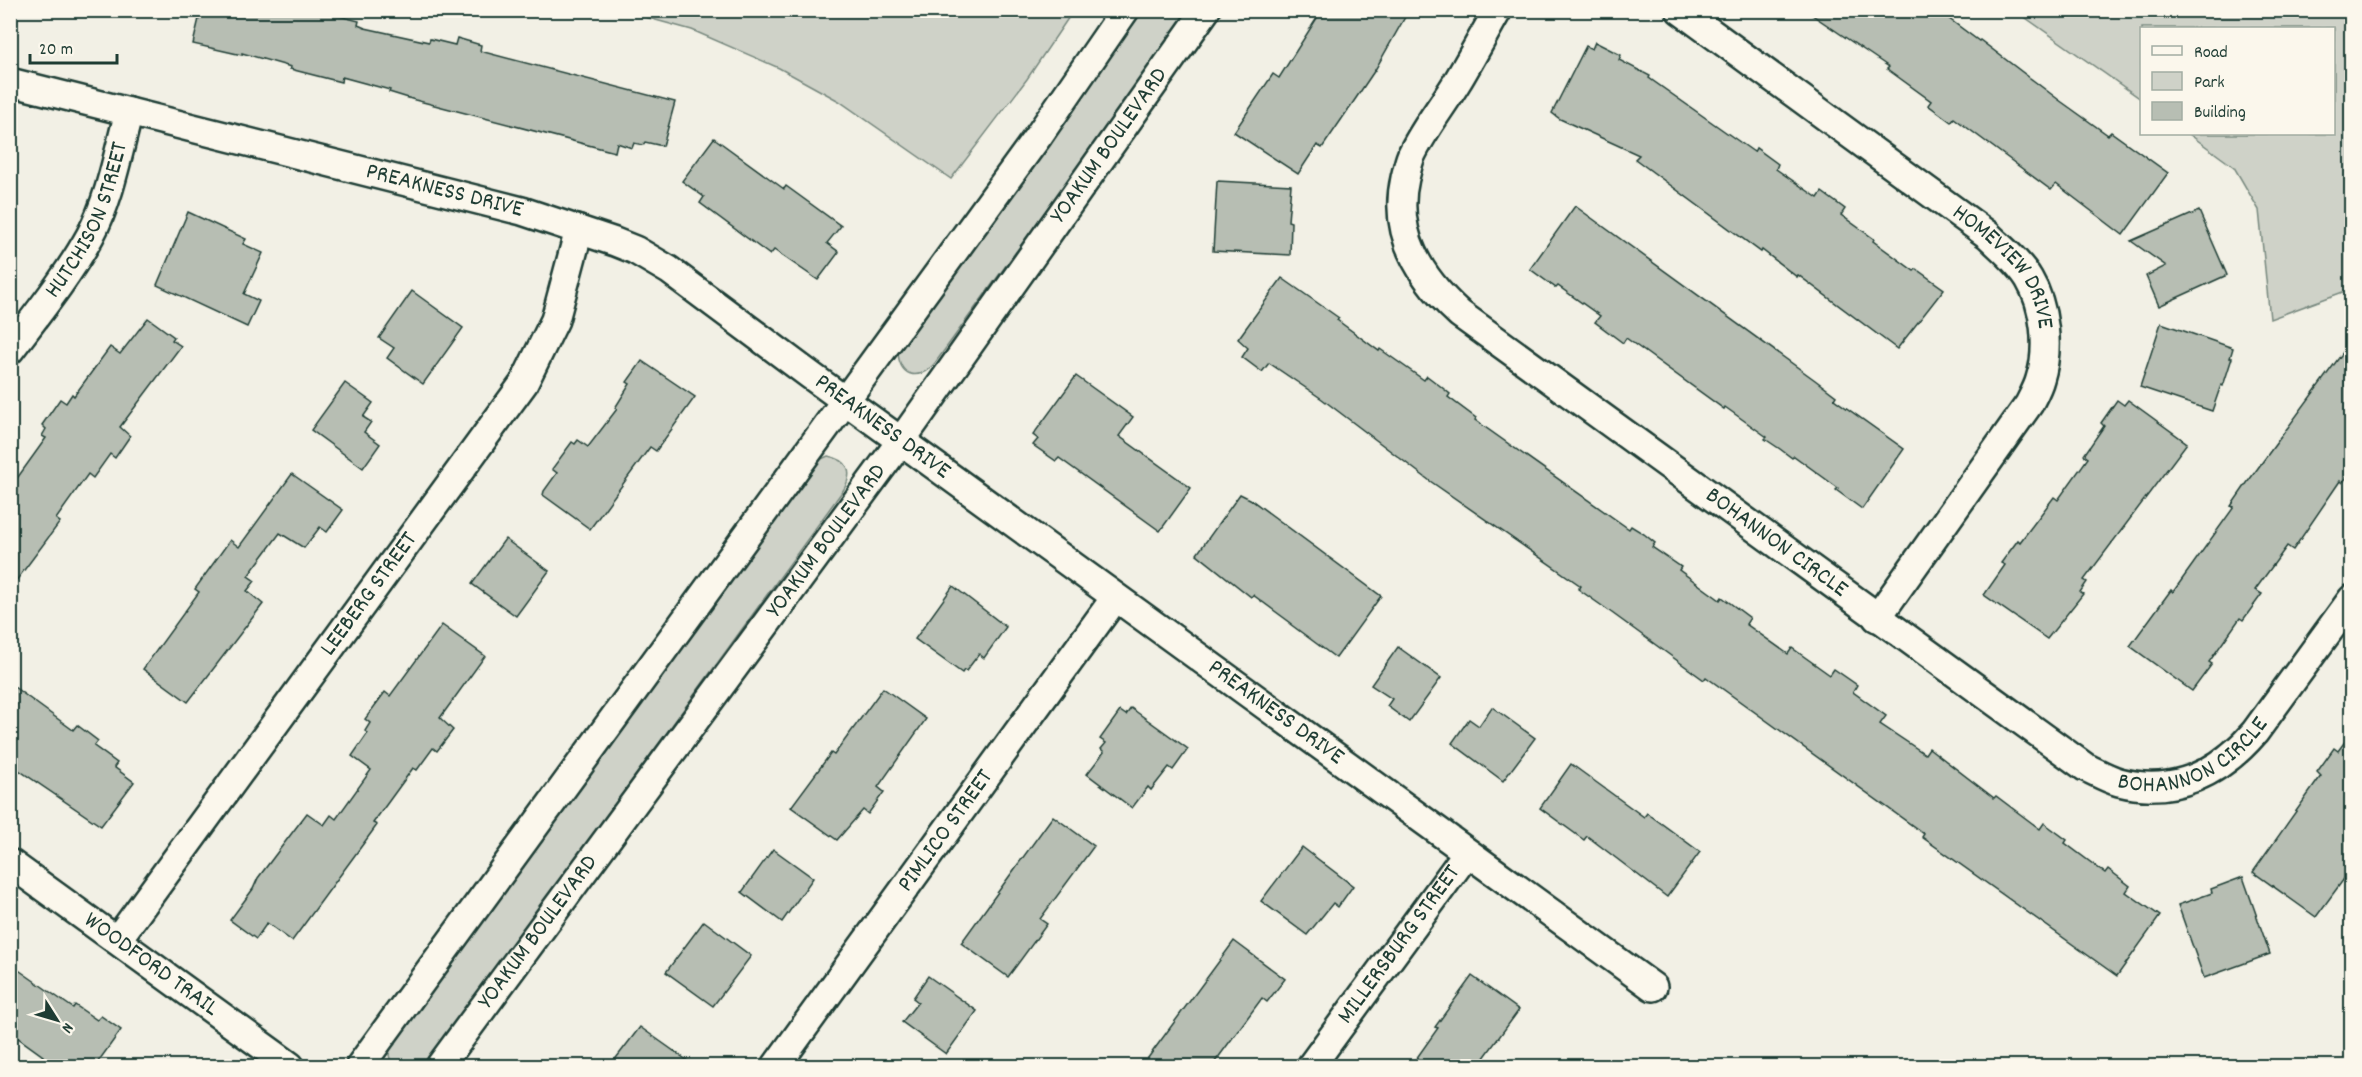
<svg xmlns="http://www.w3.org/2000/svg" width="2362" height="1077" font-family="Dekko,sans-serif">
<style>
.green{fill:#cfd2c8;stroke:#77887e;stroke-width:1.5}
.building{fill:#b7beb3;stroke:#1f3d34;stroke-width:1.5}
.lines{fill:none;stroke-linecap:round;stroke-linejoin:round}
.minor-casing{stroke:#1f3d34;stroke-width:32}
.minor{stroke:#fbf7ec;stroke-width:27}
.labels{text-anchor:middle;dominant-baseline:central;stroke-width:4.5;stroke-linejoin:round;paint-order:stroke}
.street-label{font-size:24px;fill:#1f3d34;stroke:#fbf7ec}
</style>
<rect width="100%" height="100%" fill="#f2f0e5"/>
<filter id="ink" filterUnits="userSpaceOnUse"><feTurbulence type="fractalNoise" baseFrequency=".0167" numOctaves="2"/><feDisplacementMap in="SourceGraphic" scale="12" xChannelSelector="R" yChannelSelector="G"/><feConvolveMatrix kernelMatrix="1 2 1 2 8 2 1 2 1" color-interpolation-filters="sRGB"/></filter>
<g filter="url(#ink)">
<g class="green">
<polygon points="623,11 1073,11 1027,79 951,179 839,101 779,68 692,30"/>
<path d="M1143,11H1191L935,363C918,383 898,376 898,350Z"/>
<polygon points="2016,11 2351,11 2351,289 2270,319 2259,210 2234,167 2189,134 2334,134 2334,28 2142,28 2141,99"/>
<path d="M828,456C848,460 854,471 844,489L424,1066H392L389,1055L391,1046L817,461Z"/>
</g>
<g class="building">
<polygon points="201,10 332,10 331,14 359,21 358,25 365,28 429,42 430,39 455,45 457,38 481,45 480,51 675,102 663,146 645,142 643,145 634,143 632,148 617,143 615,152 415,100 389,92 390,90 342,77 341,82 290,69 291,67 242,53 242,55 193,44"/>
<polygon points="1322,10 1409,10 1375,70 1352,104 1322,148 1317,145 1298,174 1234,132 1273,74 1279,78"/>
<polygon points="1805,10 1937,10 1979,41 1980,40 2059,100 2108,135 2111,132 2168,173 2123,235 2056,184 2051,190 1954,118 1951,122 1928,105 1931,101 1887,69 1889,67"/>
<polygon points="1595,42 1621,55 1619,60 1650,76 1649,78 1754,152 1756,148 1778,164 1776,169 1818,198 1822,192 1845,209 1841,215 1874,239 1873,241 1914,271 1916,269 1944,289 1897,349 1798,275 1797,277 1762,250 1761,252 1635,159 1639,155 1560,119 1552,113 1586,46 1592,49"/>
<polygon points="714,138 784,189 786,186 841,226 827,243 839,252 818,280 774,250 770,255 700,203 704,197 682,181"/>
<polygon points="1217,181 1291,185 1288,221 1291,222 1290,255 1213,251"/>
<polygon points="1575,206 1815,380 1836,396 1834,399 1904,449 1862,509 1836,490 1838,488 1794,456 1792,458 1780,449 1765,439 1767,437 1725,407 1724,409 1626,338 1623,343 1595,322 1600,316 1558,286 1556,288 1530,269"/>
<polygon points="2199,211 2227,275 2159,306 2146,276 2166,266 2131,241"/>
<polygon points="188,212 246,239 243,244 263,253 244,294 259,301 247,327 157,285"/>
<polygon points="1282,278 1339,318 1337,320 1379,351 1380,349 1424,380 1427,376 1439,385 1450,394 1448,397 1476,418 1475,420 1629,529 1631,526 1644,534 1655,543 1652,547 1681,567 1679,570 1720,600 1722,597 1750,618 1746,624 1788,654 1792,648 1830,675 1834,669 1857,685 1853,692 1886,716 1880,724 1925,754 1929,748 1994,798 1996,796 2040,829 2044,823 2067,840 2065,843 2105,873 2108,869 2130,886 2126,892 2160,916 2117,976 1922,837 1924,834 1706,677 1704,680 1605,608 1578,589 1581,586 1430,481 1322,399 1269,363 1262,372 1242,357 1248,348 1238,339"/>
<polygon points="412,291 463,328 423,384 387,358 394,348 379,338"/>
<polygon points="148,318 174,337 172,340 181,346 120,427 130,436 115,458 110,454 93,478 88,474 56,519 60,522 10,589 10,488 46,438 42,436 46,429 42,425 60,399 66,403 72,394 74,396 110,347 120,354"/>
<polygon points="2161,323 2233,348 2230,358 2232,358 2223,386 2221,385 2212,411 2140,387"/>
<polygon points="2352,340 2352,471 2342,483 2340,481 2293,550 2287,546 2255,590 2262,594 2243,620 2240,618 2209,662 2212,664 2192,691 2130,646 2171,590 2173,592 2234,507 2231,506 2247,483"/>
<polygon points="642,361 695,397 656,451 650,447 590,529 543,495 544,491 557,473 552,469 572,442 575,444 578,440 588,447 617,409 615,408 630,384 627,382"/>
<polygon points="1076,376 1133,417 1119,436 1191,488 1160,531 1059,458 1056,461 1033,445 1038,439 1033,435"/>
<polygon points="345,383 373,403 363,417 371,422 364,432 380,444 363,468 311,430"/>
<polygon points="2117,400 2124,405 2128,400 2187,443 2084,580 2087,582 2080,592 2083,594 2047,639 1984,595 2005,565 2001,563 2018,540 2020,542 2054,497 2058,500 2088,458 2084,455 2104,426 2101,423"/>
<polygon points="292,474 343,510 327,532 320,527 304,548 280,533 248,576 255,581 247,591 263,604 188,702 143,669 199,592 195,589 230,540 239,547"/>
<polygon points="1240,494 1250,499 1381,596 1336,658 1290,624 1291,623 1253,595 1251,597 1197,554"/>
<polygon points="505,539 549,571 516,616 472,584"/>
<polygon points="953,586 1006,627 984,658 979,654 966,671 964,670 962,673 915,639"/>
<polygon points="442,625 485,656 440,718 453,730 437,751 433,748 417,770 413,768 373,823 377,825 292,941 267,923 256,939 230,920 253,889 258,878 307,813 324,825 331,815 336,819 371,770 352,756 368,733 365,731 370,723 365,719 385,692 390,696"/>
<polygon points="1398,647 1441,678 1409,722 1387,706 1392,699 1371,685"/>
<polygon points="10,684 73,730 77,725 98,741 94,746 117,763 114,767 134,782 101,826 10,764"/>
<polygon points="883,688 926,719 878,787 884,792 868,814 863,810 837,840 791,807 831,753 834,755"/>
<polygon points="1492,707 1535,738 1503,781 1452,743 1469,719 1479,726"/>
<polygon points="1131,708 1188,749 1173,770 1169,767 1151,790 1148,787 1132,808 1087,774 1104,752 1101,749 1106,743 1100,739 1120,711 1126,715"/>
<polygon points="2352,732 2352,868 2316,917 2253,872 2321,776 2317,772 2334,748 2338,751"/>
<polygon points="1571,764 1644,817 1647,813 1700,852 1667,897 1587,836 1584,840 1540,808"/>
<polygon points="1053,816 1094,846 1040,919 1047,924 1008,977 961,943"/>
<polygon points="1302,847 1353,886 1338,907 1333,903 1307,935 1261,901"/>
<polygon points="773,849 813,878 782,922 742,892"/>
<polygon points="2243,877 2270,954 2204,978 2178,905 2212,893 2211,889"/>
<polygon points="704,921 751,956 713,1006 666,972"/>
<polygon points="1234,941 1285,979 1267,1002 1262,998 1212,1066 1142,1066"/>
<polygon points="10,964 73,1008 75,1005 97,1020 101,1016 121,1030 95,1066 36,1066 43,1056 10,1032"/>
<polygon points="928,976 977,1011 946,1054 902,1022 918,1002 913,998"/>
<polygon points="1472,976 1519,1010 1478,1066 1411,1066 1438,1028 1435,1027"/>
<polygon points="640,1027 695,1066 610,1066"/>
</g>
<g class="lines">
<defs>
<g id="minor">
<path id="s1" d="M1498,10C1484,34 1471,59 1457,82C1442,107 1423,130 1411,156C1408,163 1407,171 1405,178C1392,234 1420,278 1460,314L2085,767C2096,772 2108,779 2119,782C2174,796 2220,773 2255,732L2352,599"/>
<path id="s2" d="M1680,10L1988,235C2001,248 2019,262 2029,279C2045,306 2050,348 2040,379C2038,387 2033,396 2029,404L1877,618"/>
<path id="s3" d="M10,82L522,211L615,242L635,250L669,270L810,375L1653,987"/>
<path id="s4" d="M10,350C38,313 68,276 90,236C110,199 118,153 129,112"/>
<path id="s5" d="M10,863L290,1066"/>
<path id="s6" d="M117,940L524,383L555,320L579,230"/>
<polyline points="360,1066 1039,135 1125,10"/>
<path id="s7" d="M440,1066L901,441L1206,10"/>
<path id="s8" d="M776,1066L1115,598"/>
<path id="s9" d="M1311,1066L1467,853"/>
</g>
</defs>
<use href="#minor" class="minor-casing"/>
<use href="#minor" class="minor"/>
</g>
</g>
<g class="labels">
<g class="street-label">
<text stroke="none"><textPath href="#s7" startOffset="1138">YOAKUM BOULEVARD</textPath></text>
<text stroke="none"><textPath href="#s3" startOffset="448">PREAKNESS DRIVE</textPath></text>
<text stroke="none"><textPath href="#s4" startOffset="153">HUTCHISON STREET</textPath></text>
<text stroke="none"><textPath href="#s2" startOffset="417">HOMEVIEW DRIVE</textPath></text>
<text stroke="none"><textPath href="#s3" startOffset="952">PREAKNESS DRIVE</textPath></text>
<text stroke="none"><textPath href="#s7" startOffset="652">YOAKUM BOULEVARD</textPath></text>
<text stroke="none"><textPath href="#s1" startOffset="738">BOHANNON CIRCLE</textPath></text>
<text stroke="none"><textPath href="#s6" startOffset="428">LEEBERG STREET</textPath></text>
<text stroke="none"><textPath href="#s3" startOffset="1438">PREAKNESS DRIVE</textPath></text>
<text stroke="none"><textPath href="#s1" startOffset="1240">BOHANNON CIRCLE</textPath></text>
<text stroke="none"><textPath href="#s8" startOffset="290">PIMLICO STREET</textPath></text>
<text stroke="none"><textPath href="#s7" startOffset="166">YOAKUM BOULEVARD</textPath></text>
<text stroke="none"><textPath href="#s9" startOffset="150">MILLERSBURG STREET</textPath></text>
<text stroke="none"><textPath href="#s5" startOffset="174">WOODFORD TRAIL</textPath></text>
</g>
</g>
<rect width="2362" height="1077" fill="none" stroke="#fbf7ec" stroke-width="36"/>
<rect x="18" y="18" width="2326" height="1041" fill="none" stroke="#1f3d34" stroke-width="2" filter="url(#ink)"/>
<rect x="2140" y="27" width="195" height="108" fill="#fbf7ec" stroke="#a3ada2" stroke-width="1.5"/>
<rect x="2152" y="46" width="30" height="9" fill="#fbf7ec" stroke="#a3ada2" stroke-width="1.5"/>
<text x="2194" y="57" font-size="18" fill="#1f3d34">Road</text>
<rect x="2152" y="72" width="30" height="18" fill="#cfd2c8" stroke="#a3ada2" stroke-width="1.5"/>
<text x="2194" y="87" font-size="18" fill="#1f3d34">Park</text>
<rect x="2152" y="102" width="30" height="18" fill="#b7beb3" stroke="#a3ada2" stroke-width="1.5"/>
<text x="2194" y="117" font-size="18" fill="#1f3d34">Building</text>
<g transform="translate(57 1020) rotate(127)" stroke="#fbf7ec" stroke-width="4.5" paint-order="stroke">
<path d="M0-4.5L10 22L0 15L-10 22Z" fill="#1f3d34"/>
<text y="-9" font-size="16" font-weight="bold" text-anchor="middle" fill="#1f3d34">N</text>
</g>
<path d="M30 54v9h87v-9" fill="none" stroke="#1f3d34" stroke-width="3"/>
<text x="39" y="54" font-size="18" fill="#1f3d34" stroke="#fbf7ec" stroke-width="4.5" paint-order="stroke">20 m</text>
</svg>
